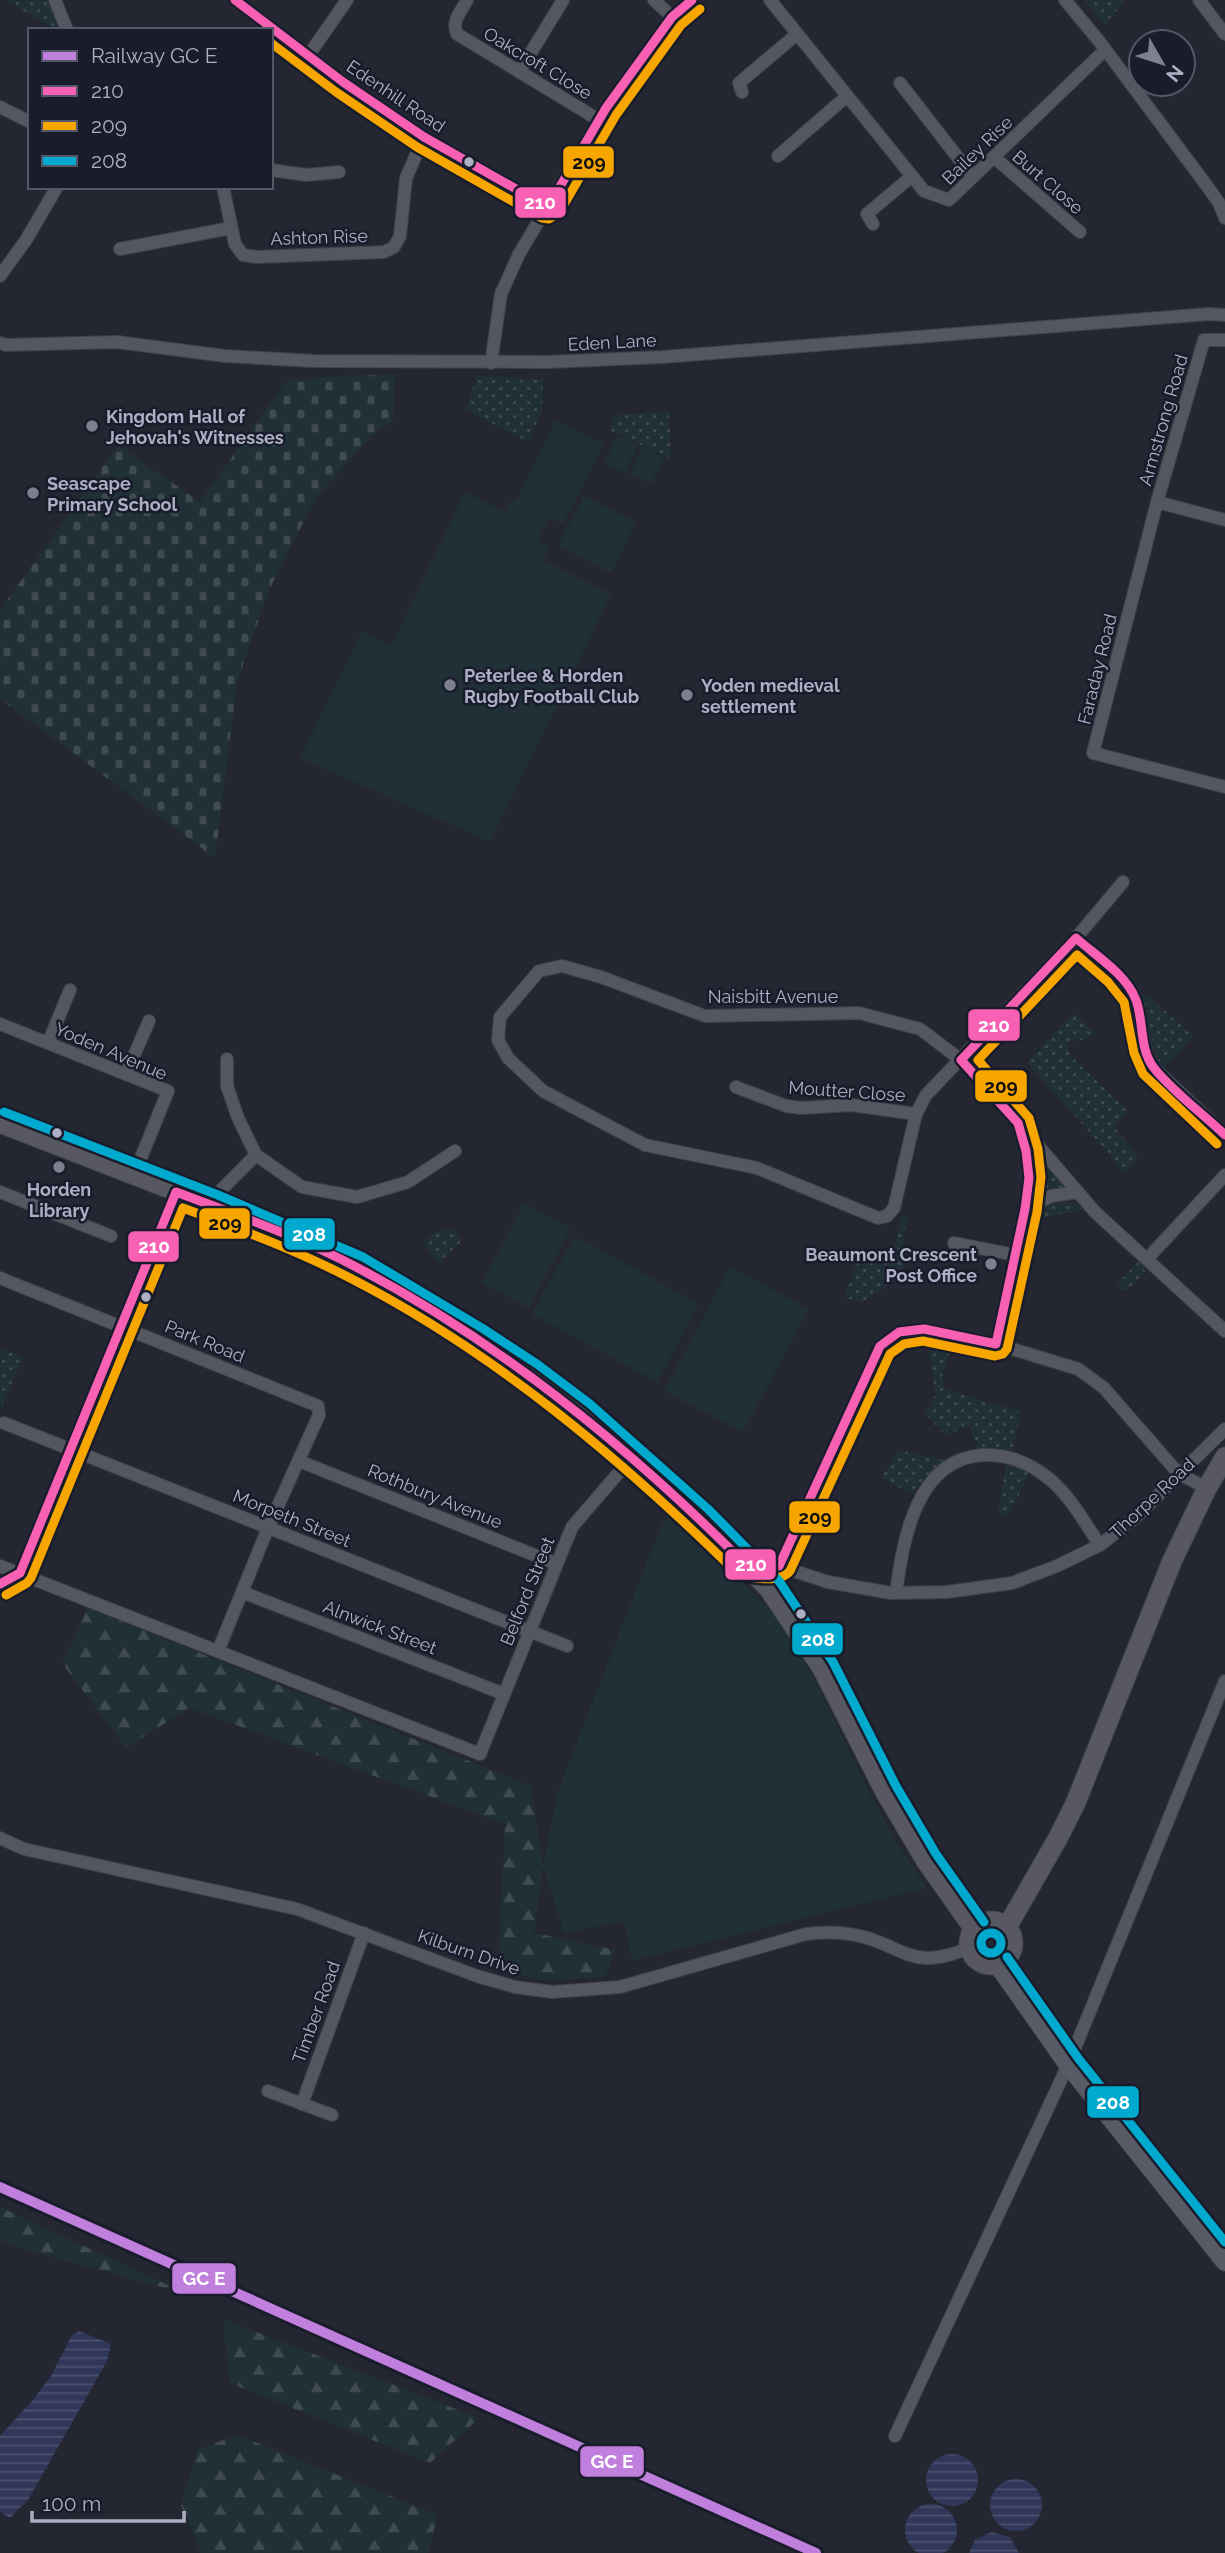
<svg xmlns="http://www.w3.org/2000/svg" width="1225" height="2553" font-family="Raleway,sans-serif">
<style>
.grass{fill:url(#grass-dots)}
.forest{fill:url(#forest-firs)}
.cemetery{fill:url(#cemetery-stones)}
.garden{fill:#212f36}
.water{fill:url(#water-rules)}
.lines{fill:none;stroke-linecap:round;stroke-linejoin:round}
.minor-casing{stroke:#40424a;stroke-width:14}
.secondary-casing{stroke:#40424a;stroke-width:19}
.primary-casing{stroke:#41444e;stroke-width:21}
.minor{stroke:#545660;stroke-width:12}
.secondary{stroke:#585a65;stroke-width:18}
.primary{stroke:#575862;stroke-width:19}
.bus-1-casing{stroke:#181c2b;stroke-width:14}
.bus-2-casing{stroke:#181c2b;stroke-width:14}
.bus-3-casing{stroke:#181c2b;stroke-width:14}
.bus-1{stroke:#f860b3;stroke-width:9}
.bus-2{stroke:#f7a600;stroke-width:9}
.bus-3{stroke:#00a9ce;stroke-width:9}
.rail-1-casing{stroke:#181c2b;stroke-width:16}
.rail-1{stroke:#c07fdc;stroke-width:10}
.bus-dot{fill:#adb0c4;stroke:#181c2b;stroke-width:2.5}
.poi-dot{fill:#7d8091;stroke:#181c2b;stroke-width:2.5}
.labels{text-anchor:middle;dominant-baseline:central;stroke-width:5;stroke-linejoin:round;paint-order:stroke}
.street-label{font-size:18px;fill:#adb0c4;stroke:#181c2b}
.poi-label{font-size:18px;font-weight:bold;fill:#adb0c4;stroke:#181c2b;text-anchor:start}
.line-badge{stroke:#181c2b;stroke-width:2.5}
.badge-label{font-size:19px;text-anchor:middle;font-weight:bold;fill:#fff}
.pale-badge-label{font-size:19px;text-anchor:middle;font-weight:bold;fill:#111}
</style>
<defs>
<pattern id="grass-dots" width="8" height="8" patternUnits="userSpaceOnUse" patternTransform="scale(1.75)"><rect width="8" height="8" fill="#212f36"/><path d="M2 2h.1M6 6h.1" fill="none" stroke="#3f4b51" stroke-width="1.8" stroke-linecap="round"/></pattern>
<pattern id="forest-firs" width="22" height="20" patternUnits="userSpaceOnUse" patternTransform="scale(1.75)"><rect width="22" height="20" fill="#212f36"/><path d="M5 1l3.5 6h-7zM16 11l3.5 6h-7z" fill="#3f4b51"/></pattern>
<pattern id="cemetery-stones" width="16" height="16" patternUnits="userSpaceOnUse" patternTransform="scale(1.75)"><rect width="16" height="16" fill="#212f36"/><path d="M2 7V4a2 2 0 0 1 4 0v3zM10 15v-3a2 2 0 0 1 4 0v3z" fill="#3f4b51"/></pattern>
<pattern id="water-rules" width="6" height="5" patternUnits="userSpaceOnUse" patternTransform="scale(1.75)"><rect width="6" height="5" fill="#303758"/><path d="M0 2.5h6" fill="none" stroke="#4b516e"/></pattern>
</defs>
<rect width="100%" height="100%" fill="#242731"/>
<g class="grass">
<polygon points="51,0 64,30 57,30 6,1"/>
<polygon points="1083,0 1125,0 1105,25"/>
<polygon points="477,376 543,379 542,411 528,442 466,410"/>
<polygon points="669,411 671,459 609,430 615,415"/>
<polygon points="1142,994 1149,997 1194,1036 1163,1068 1156,1056"/>
<polygon points="1073,1013 1095,1032 1089,1038 1067,1043 1070,1055 1128,1111 1114,1127 1136,1153 1138,1160 1125,1174 1103,1147 1027,1063"/>
<polygon points="1030,1146 1066,1187 1048,1192 1034,1199 1036,1171"/>
<path d="M1059,1201L1075,1203L1083,1210L1034,1219C1039,1209 1047,1202 1059,1201Z"/>
<polygon points="902,1215 908,1217 902,1249 906,1258 902,1276 861,1303 844,1297 861,1252 875,1257 893,1253"/>
<polygon points="453,1229 462,1241 439,1263 423,1243 435,1232"/>
<polygon points="1139,1261 1143,1264 1145,1272 1128,1290 1120,1290 1118,1283"/>
<polygon points="930,1339 952,1343 942,1377 945,1389 1021,1412 1012,1451 978,1450 970,1426 945,1435 924,1413 936,1395 929,1354"/>
<polygon points="0,1348 23,1357 1,1408 0,1407"/>
<polygon points="899,1450 948,1461 928,1477 913,1494 881,1478"/>
<polygon points="1006,1465 1018,1467 1029,1473 1011,1511 1007,1515 1002,1516 998,1512"/>
</g>
<g class="forest">
<polygon points="88,1608 531,1786 543,1866 534,1933 615,1950 605,1977 541,1980 498,1970 505,1824 189,1708 126,1748 62,1663"/>
<polygon points="0,2207 187,2294 30,2251 0,2240"/>
<polygon points="223,2319 479,2418 430,2463 230,2383"/>
<polygon points="238,2435 438,2515 428,2553 201,2553 181,2505 198,2449"/>
</g>
<polygon class="cemetery" points="395,374 393,420 371,436 315,499 269,590 237,682 215,858 0,699 0,610 118,445 200,502 288,379"/>
<g class="garden">
<polygon points="556,420 604,444 563,524 549,518 537,541 550,548 543,560 611,594 490,842 300,758 362,631 391,646 465,492 505,512 511,500 516,501"/>
<polygon points="617,436 638,445 625,473 604,464"/>
<polygon points="642,447 664,457 651,484 630,475"/>
<polygon points="584,496 636,522 611,573 558,546"/>
<polygon points="524,1203 571,1228 529,1308 482,1283"/>
<polygon points="575,1236 699,1304 657,1382 532,1314"/>
<polygon points="730,1267 809,1309 743,1432 664,1391"/>
<polygon points="669,1517 738,1578 775,1615 815,1679 868,1790 896,1841 927,1888 632,1961 624,1921 564,1933 543,1866 558,1791 661,1526"/>
</g>
<g class="water">
<polygon points="79,2331 111,2344 107,2361 28,2500 10,2518 0,2512 0,2436 32,2401 51,2376 72,2335"/>
<circle cx="952" cy="2480" r="26"/>
<circle cx="1016" cy="2505" r="26"/>
<circle cx="931" cy="2530" r="26"/>
<polygon points="991,2532 1010,2537 1019,2553 969,2553 975,2540"/>
</g>
<g class="lines">
<defs>
<g id="minor">
<polyline points="55,0 67,30"/>
<polyline points="235,0 343,82 424,137 548,207"/>
<path d="M467,0C461,12 451,21 457,34L599,120"/>
<polyline points="654,0 672,17"/>
<polyline points="770,0 924,191 949,200 1105,50"/>
<polyline points="1065,0 1099,41 1207,186 1219,203 1225,218"/>
<polyline points="1199,0 1225,34"/>
<polyline points="308,56 347,0"/>
<polyline points="519,72 563,0"/>
<polyline points="900,83 973,177"/>
<polyline points="742,92 739,83 797,34"/>
<polyline points="0,107 30,122"/>
<polyline points="778,156 847,96"/>
<polyline points="994,157 1080,232"/>
<polyline points="271,170 306,175 339,172"/>
<polyline points="223,187 235,244 243,255 257,257 384,252 394,247 400,236 406,178 424,137"/>
<polyline points="873,224 867,214 912,176"/>
<polyline points="120,249 231,228"/>
<polyline points="0,276 26,240 57,187"/>
<polyline points="1225,340 1204,340 1157,502 1225,520"/>
<polyline points="0,343 6,345 117,342 225,356 314,361 548,362 663,357 1209,314 1225,315"/>
<polyline points="491,363 501,294 519,254 606,108 672,17 692,0"/>
<polyline points="1157,502 1093,753 1225,787"/>
<path d="M1076,938C1093,954 1126,977 1135,997C1144,1020 1140,1045 1153,1067L1225,1135"/>
<polyline points="0,1024 168,1091 134,1175"/>
<polyline points="48,1043 70,990"/>
<polyline points="227,1059 227,1086 238,1118 256,1155 302,1187 357,1197 408,1182 455,1151"/>
<polyline points="126,1074 149,1021"/>
<polyline points="736,1087 786,1106 801,1108 851,1105 916,1114"/>
<polyline points="1023,1128 1095,1212 1225,1331"/>
<polyline points="0,1192 111,1236"/>
<polyline points="214,1206 222,1189 256,1155"/>
<polyline points="1025,1209 1051,1196 1078,1192"/>
<polyline points="954,1243 1015,1255"/>
<polyline points="1147,1259 1225,1175"/>
<polyline points="0,1278 318,1406 319,1415 268,1528 218,1651"/>
<polyline points="996,1344 1025,1209 1029,1178 1026,1151 1018,1123 989,1090 961,1060 920,1029 859,1013 705,1016 601,977 562,966 539,971 500,1017 498,1040 508,1058 543,1091 645,1145 757,1168 878,1218 887,1216 894,1208 916,1114 926,1095 1076,938 1123,882"/>
<polyline points="4,1423 567,1646"/>
<polyline points="299,1461 557,1564"/>
<polyline points="745,1564 779,1566 828,1582 891,1593 947,1592 1012,1583 1057,1566 1100,1545 1136,1517 1225,1429"/>
<polyline points="0,1566 480,1754 572,1527 633,1456"/>
<polyline points="779,1566 880,1346 899,1332 924,1329 996,1344 1078,1369 1104,1388 1179,1474 1207,1488"/>
<polyline points="0,1584 20,1573 176,1192"/>
<polyline points="242,1592 504,1694"/>
<path d="M896,1593C903,1540 916,1459 983,1455C1008,1454 1028,1462 1047,1477C1070,1495 1084,1522 1100,1545"/>
<path d="M0,1838L24,1849L297,1909L477,1976L515,1987L552,1992L620,1987L806,1934C829,1931 853,1932 876,1941C893,1947 909,1958 927,1958C942,1958 956,1953 970,1948"/>
<polyline points="268,2091 332,2115"/>
<polyline points="302,2104 364,1933"/>
<polyline points="895,2436 1068,2065 1225,1681"/>
</g>
<polyline id="secondary" points="997,1964 1068,2065 1225,2262"/>
<g id="primary">
<polyline points="0,1123 214,1206 358,1268 475,1338 530,1374 582,1413 633,1456 700,1518 769,1589 822,1668 885,1792 926,1861 974,1929"/>
<circle cx="991" cy="1943" r="22"/>
<polyline points="1007,1927 1058,1838 1076,1802 1172,1561 1207,1488 1225,1457"/>
</g>
</defs>
<use href="#minor" class="minor-casing"/>
<use href="#secondary" class="secondary-casing"/>
<use href="#primary" class="primary-casing"/>
<use href="#minor" class="minor"/>
<use href="#secondary" class="secondary"/>
<use href="#primary" class="primary"/>
<defs>
<g id="bus-1">
<polyline points="235,0 343,82 424,137 548,207 606,108 672,17 692,0"/>
<path d="M0,1584L20,1573L176,1192C237,1215 300,1237 358,1268C503,1344 630,1448 745,1564L779,1566L880,1346L899,1332L924,1329L996,1344L1025,1209L1029,1178L1026,1151L1018,1123L961,1060L1076,938C1096,956 1126,974 1136,1000C1144,1021 1139,1049 1154,1068C1171,1090 1204,1115 1225,1135"/>
</g>
<g id="bus-2">
<polyline points="271,43 336,92 417,147 542,218 549,219 559,213 616,115 681,25 700,9"/>
<path d="M6,1595L27,1583L31,1578L183,1208C239,1229 296,1250 350,1278C496,1353 621,1459 737,1573C750,1579 781,1583 790,1571L890,1354L904,1344L923,1341L995,1356L1003,1354L1007,1349L1037,1212L1041,1177L1038,1149L1029,1118L978,1060L1077,955L1108,982L1124,1002L1134,1053L1143,1074L1217,1144"/>
</g>
<g id="bus-3">
<polyline points="4,1112 218,1195 363,1257 482,1328 537,1364 590,1404 708,1509 779,1581 833,1662 896,1786 936,1854 984,1922"/>
<circle cx="991" cy="1943" r="10"/>
<polyline points="1007,1957 1078,2058 1225,2242"/>
</g>
</defs>
<use href="#bus-1" class="bus-1-casing"/>
<use href="#bus-2" class="bus-2-casing"/>
<use href="#bus-3" class="bus-3-casing"/>
<use href="#bus-1" class="bus-1"/>
<use href="#bus-2" class="bus-2"/>
<use href="#bus-3" class="bus-3"/>
<defs>
<polyline id="rail-1" points="0,2187 816,2553"/>
</defs>
<use href="#rail-1" class="rail-1-casing"/>
<use href="#rail-1" class="rail-1"/>
</g>
<g class="bus-dot">
<circle cx="469" cy="162" r="6"/>
<circle cx="57" cy="1133" r="6"/>
<circle cx="146" cy="1297" r="6"/>
<circle cx="801" cy="1614" r="6"/>
</g>
<g class="poi-dot">
<circle cx="92" cy="426" r="7"/>
<circle cx="33" cy="493" r="7"/>
<circle cx="450" cy="685" r="7"/>
<circle cx="687" cy="695" r="7"/>
<circle cx="59" cy="1167" r="7"/>
<circle cx="991" cy="1264" r="7"/>
</g>
<g class="labels">
<g class="street-label">
<text transform="translate(538 63) rotate(31)">Oakcroft Close</text>
<text transform="translate(396 96) rotate(34)">Edenhill Road</text>
<text transform="translate(977 150) rotate(-44)">Bailey Rise</text>
<text transform="translate(1048 182) rotate(41)">Burt Close</text>
<text transform="translate(319 237) rotate(-2)">Ashton Rise</text>
<text transform="translate(612 342) rotate(-3)">Eden Lane</text>
<text transform="translate(1163 420) rotate(-74)">Armstrong Road</text>
<text transform="translate(1097 669) rotate(-76)">Faraday Road</text>
<text x="773" y="996">Naisbitt Avenue</text>
<text transform="translate(111 1051) rotate(23)">Yoden Avenue</text>
<text transform="translate(847 1091) rotate(4)">Moutter Close</text>
<text transform="translate(205 1341) rotate(22)">Park Road</text>
<text transform="translate(435 1496) rotate(22)">Rothbury Avenue</text>
<text transform="translate(1152 1498) rotate(-43)">Thorpe Road</text>
<text transform="translate(292 1518) rotate(22)">Morpeth Street</text>
<text transform="translate(527 1591) rotate(-68)">Belford Street</text>
<text transform="translate(380 1627) rotate(21)">Alnwick Street</text>
<text transform="translate(469 1952) rotate(19)">Kilburn Drive</text>
<text transform="translate(316 2012) rotate(-70)">Timber Road</text>
</g>
<g class="poi-label">
<text x="106" y="416">Kingdom Hall of<tspan x="106" dy="21">Jehovah's Witnesses</tspan></text>
<text x="47" y="483">Seascape<tspan x="47" dy="21">Primary School</tspan></text>
<text x="464" y="675">Peterlee &amp; Horden<tspan x="464" dy="21">Rugby Football Club</tspan></text>
<text x="701" y="685">Yoden medieval<tspan x="701" dy="21">settlement</tspan></text>
<text x="59" y="1189" text-anchor="middle">Horden<tspan x="59" dy="21">Library</tspan></text>
<text x="977" y="1254" text-anchor="end">Beaumont Crescent<tspan x="977" dy="21">Post Office</tspan></text>
</g>
</g>
<g class="line-badge">
<rect x="562" y="145" width="53" height="34" rx="7" fill="#f7a600"/>
<rect x="514" y="186" width="53" height="33" rx="7" fill="#f860b3"/>
<rect x="967" y="1008" width="54" height="34" rx="7" fill="#f860b3"/>
<rect x="974" y="1069" width="54" height="34" rx="7" fill="#f7a600"/>
<rect x="198" y="1207" width="53" height="33" rx="7" fill="#f7a600"/>
<rect x="283" y="1217" width="53" height="34" rx="7" fill="#00a9ce"/>
<rect x="127" y="1230" width="53" height="33" rx="7" fill="#f860b3"/>
<rect x="788" y="1500" width="53" height="34" rx="7" fill="#f7a600"/>
<rect x="724" y="1548" width="53" height="33" rx="7" fill="#f860b3"/>
<rect x="791" y="1622" width="53" height="34" rx="7" fill="#00a9ce"/>
<rect x="1086" y="2085" width="54" height="34" rx="7" fill="#00a9ce"/>
<rect x="171" y="2262" width="66" height="33" rx="7" fill="#c07fdc"/>
<rect x="579" y="2445" width="66" height="33" rx="7" fill="#c07fdc"/>
</g>
<g class="badge-label">
<text x="540" y="209">210</text>
<text x="994" y="1032">210</text>
<text x="309" y="1241">208</text>
<text x="154" y="1253">210</text>
<text x="751" y="1571">210</text>
<text x="818" y="1646">208</text>
<text x="1113" y="2109">208</text>
<text x="204" y="2285">GC E</text>
<text x="612" y="2468">GC E</text>
</g>
<g class="pale-badge-label">
<text x="589" y="169">209</text>
<text x="1001" y="1093">209</text>
<text x="225" y="1230">209</text>
<text x="815" y="1524">209</text>
</g>
<rect x="28" y="28" width="245" height="161" fill="#181c2b" stroke="#545768" stroke-width="2"/>
<rect x="42" y="51" width="35" height="10" fill="#c07fdc" stroke="#545768" stroke-width="2"/>
<text x="91" y="63" font-size="21" fill="#adb0c4">Railway GC E</text>
<rect x="42" y="86" width="35" height="10" fill="#f860b3" stroke="#545768" stroke-width="2"/>
<text x="91" y="98" font-size="21" fill="#adb0c4">210</text>
<rect x="42" y="121" width="35" height="10" fill="#f7a600" stroke="#545768" stroke-width="2"/>
<text x="91" y="133" font-size="21" fill="#adb0c4">209</text>
<rect x="42" y="156" width="35" height="10" fill="#00a9ce" stroke="#545768" stroke-width="2"/>
<text x="91" y="168" font-size="21" fill="#adb0c4">208</text>
<g transform="translate(1162 63) rotate(129)"><circle r="33" fill="#181c2b" stroke="#545768" stroke-width="2"/>
<path d="M0-5L12 26L0 18L-12 26Z" fill="#7d8091"/>
<text y="-10" font-size="19" font-weight="bold" text-anchor="middle" fill="#adb0c4">N</text>
</g>
<path d="M32 2511v10h152v-10" fill="none" stroke="#adb0c4" stroke-width="3.5"/>
<text x="42" y="2511" font-size="21" fill="#adb0c4" stroke="#181c2b" stroke-width="5" paint-order="stroke">100 m</text>
</svg>
